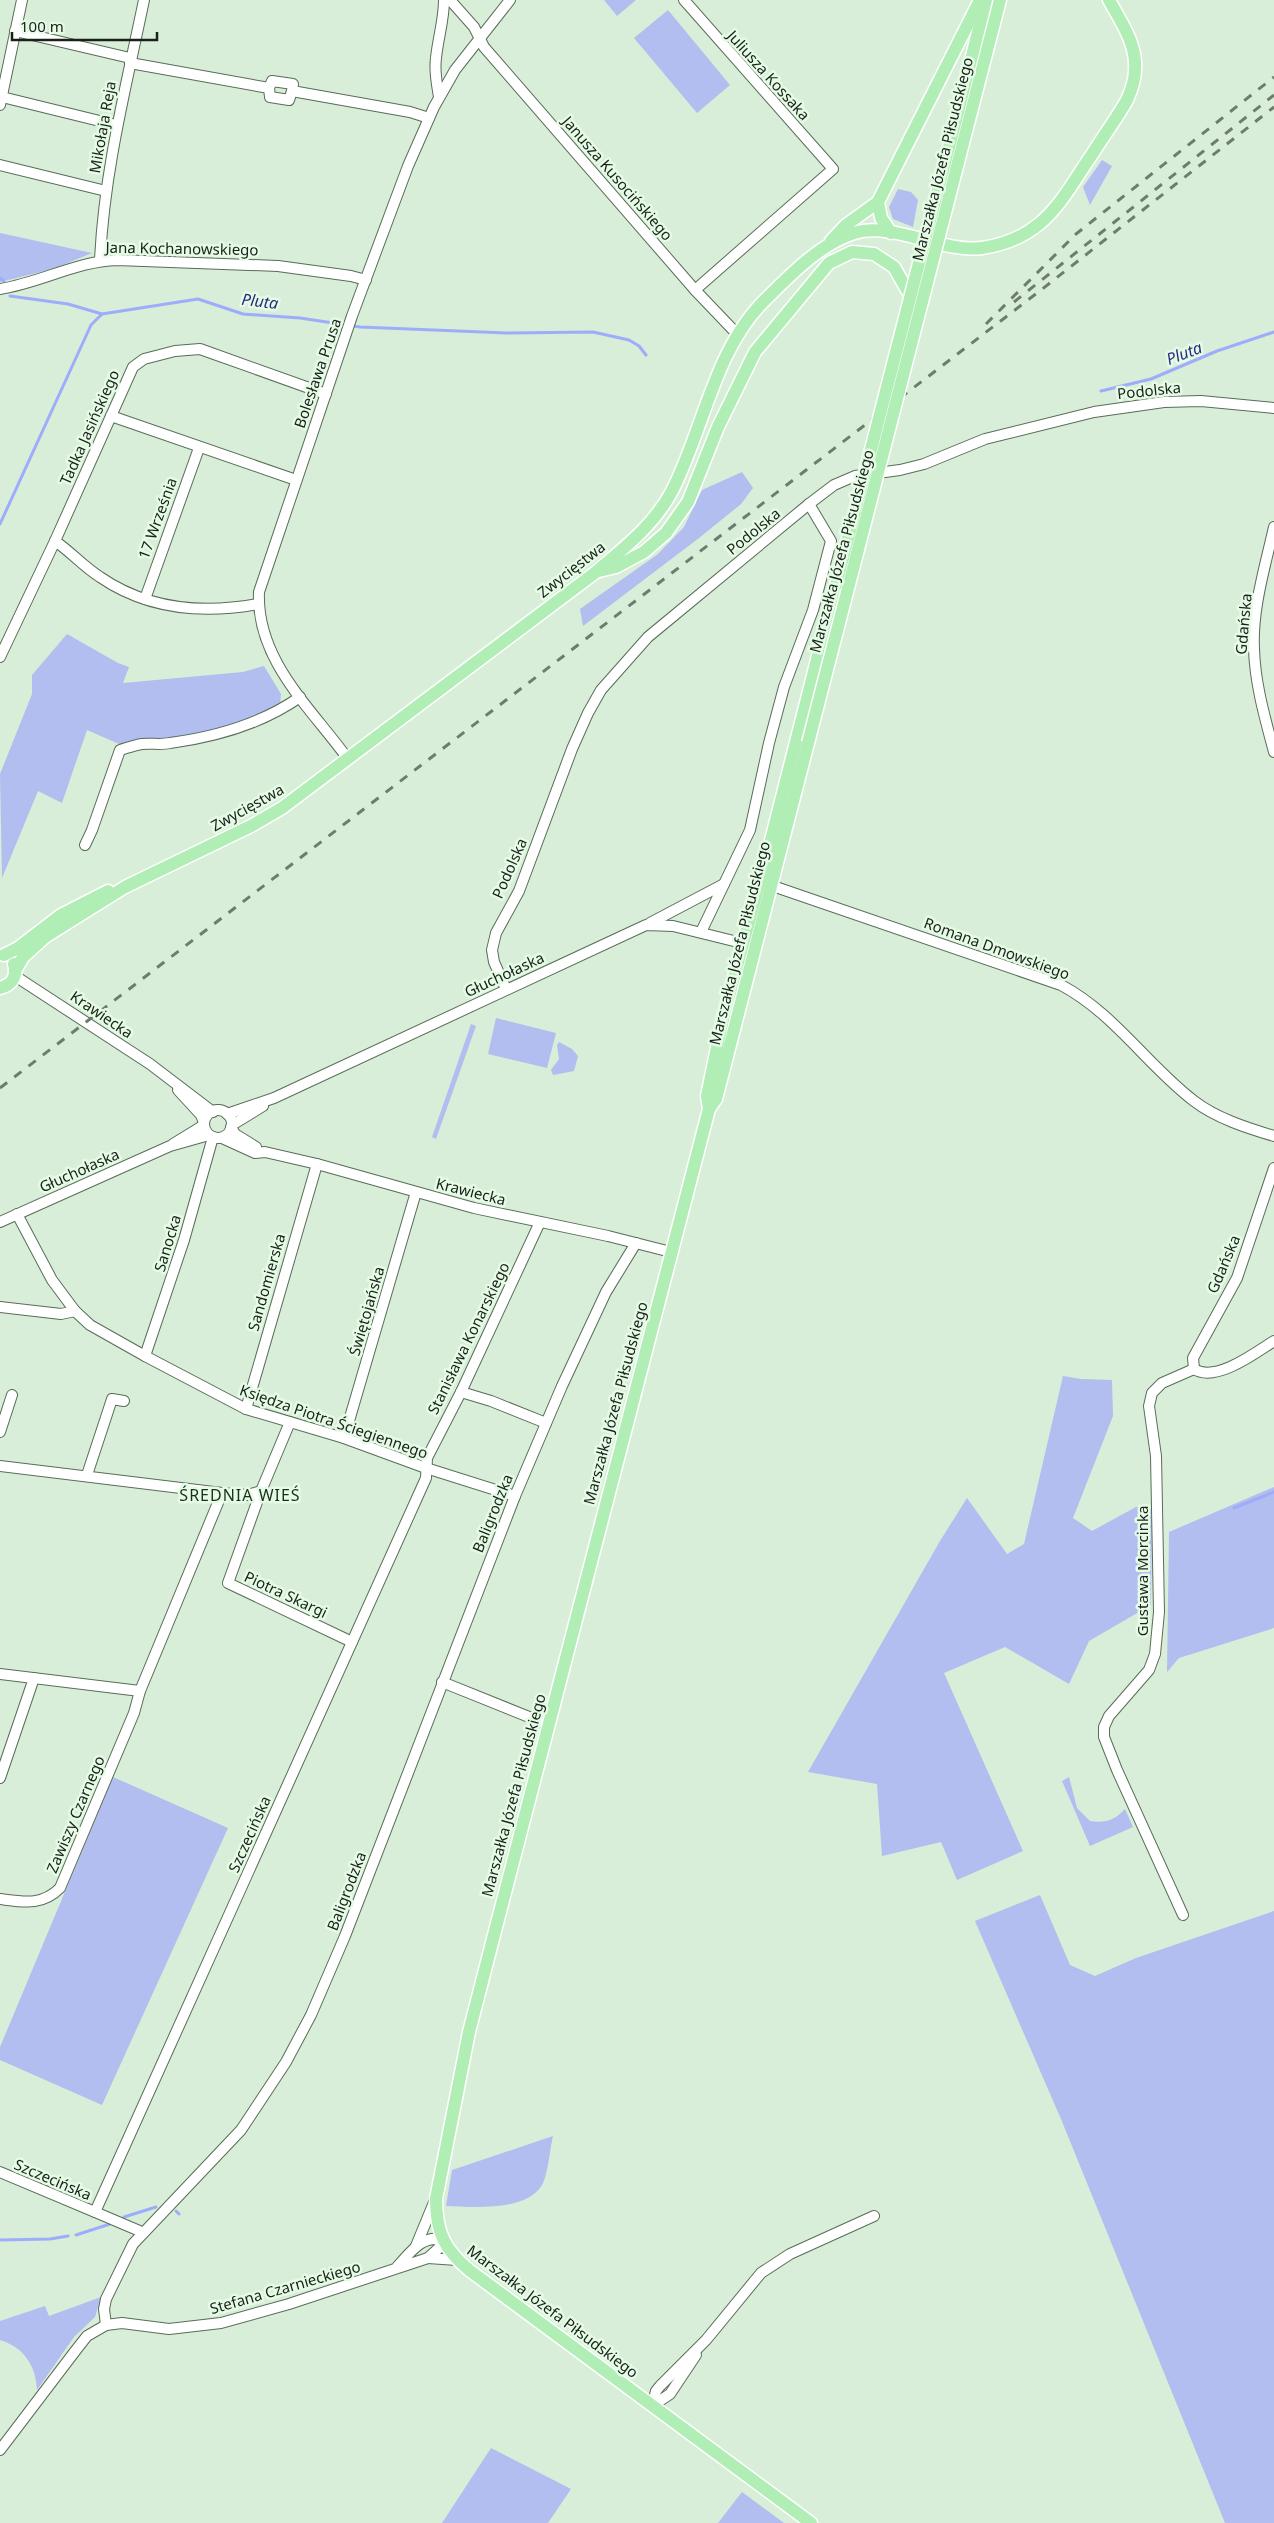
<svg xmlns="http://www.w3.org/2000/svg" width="1274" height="2523" font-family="'Noto Sans',sans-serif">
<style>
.green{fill:#b2bdf0}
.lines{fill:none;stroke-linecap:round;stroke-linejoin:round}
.stream{stroke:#9eadfa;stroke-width:3}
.minor-casing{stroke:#596c59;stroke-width:12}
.major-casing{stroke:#fff;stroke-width:15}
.minor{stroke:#fff;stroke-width:10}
.major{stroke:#b0eeb5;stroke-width:12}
.rail{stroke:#6e7c6e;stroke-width:3;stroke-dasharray:9 9;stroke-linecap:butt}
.major-bridge-casing{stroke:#fff;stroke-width:15;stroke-linecap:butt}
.major-bridge{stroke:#b0eeb5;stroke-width:12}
.labels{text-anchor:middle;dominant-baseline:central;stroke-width:5;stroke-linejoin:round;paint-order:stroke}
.street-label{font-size:15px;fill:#19211a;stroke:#e5fbe5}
.water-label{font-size:16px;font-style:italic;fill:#282b81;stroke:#e5fbe5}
.neighbourhood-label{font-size:16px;letter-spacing:1px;fill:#1d2e1e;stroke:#e5fbe5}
</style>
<rect width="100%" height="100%" fill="#d8eed8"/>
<g class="green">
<polygon points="604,0 636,0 617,16"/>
<polygon points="668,10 730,85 697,113 634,38"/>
<polygon points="1102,160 1112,166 1090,205 1083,187"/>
<polygon points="898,189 911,192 918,200 913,227 893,219 889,207"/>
<polygon points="0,233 92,253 53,269 0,282"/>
<polygon points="742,472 753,488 741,504 699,538 583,626 580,609 658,554 684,527 702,490"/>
<polygon points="67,634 118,663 129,667 123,683 243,672 264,666 281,694 280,706 256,718 197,734 163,739 119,744 87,730 62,803 38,791 2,878 0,774 32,694 32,675"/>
<polygon points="496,1018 556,1033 547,1068 488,1054"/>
<polygon points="471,1024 476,1026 436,1139 432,1137"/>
<polygon points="559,1042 572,1049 578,1056 574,1071 553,1075 551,1070 559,1059 557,1045"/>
<polygon points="1063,1376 1081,1379 1112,1380 1113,1416 1073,1518 1092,1531 1136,1507 1152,1509 1151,1605 1089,1641 1069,1684 1005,1647 944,1673 1023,1851 957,1880 941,1842 882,1856 877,1784 808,1772 940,1541 967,1498 1007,1554 1024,1544"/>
<polygon points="1274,1487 1274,1628 1179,1658 1167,1672 1169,1532"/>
<polygon points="113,1777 228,1828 102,2105 0,2060 0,2047"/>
<path d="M1069,1777L1077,1808L1090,1821C1105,1823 1114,1821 1125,1809L1133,1827L1090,1846L1062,1781Z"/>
<polygon points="1040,1895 1070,1965 1095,1976 1136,1958 1274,1911 1274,2523 1225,2523 1061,2119 975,1921"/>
<path d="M553,2136C550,2148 548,2175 542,2185C526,2212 472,2207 446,2206L452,2170Z"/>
<path d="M101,2297L95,2317L74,2337L37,2390C36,2366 24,2347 0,2340V2321L45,2306L49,2316Z"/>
<polygon points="491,2448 571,2489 548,2523 442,2523"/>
<polygon points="742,2492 784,2523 718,2523"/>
</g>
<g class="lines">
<g class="stream">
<polyline points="0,278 4,281"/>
<polyline points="10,296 68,304 102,314"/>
<polyline points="1101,391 1151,379 1217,351 1274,332"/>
<polyline points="0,524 91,325 102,314 198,299 243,314 300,318 360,327 507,333 593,332 629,340 639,346 646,355"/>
<polyline points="1234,1508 1274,1492"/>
<polyline points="176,2211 179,2214"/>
<polyline points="124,2217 156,2207"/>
<polyline points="76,2235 110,2224"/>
<polyline points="0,2240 50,2239 68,2236"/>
</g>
<defs>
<g id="minor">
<polyline points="450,0 474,27 484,47 695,290 737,334"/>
<polyline points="684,0 833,169 695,290"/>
<polyline points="15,31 130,58"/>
<polyline points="130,63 269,88 272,81 293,84 292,91 410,112 429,118"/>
<polyline points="269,88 270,97 289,100 292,91"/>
<polyline points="2,97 116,125"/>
<path d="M439,97C437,84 434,72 436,58C438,38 444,20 444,0"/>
<polyline points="0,105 22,0"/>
<polyline points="0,165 106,191"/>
<path d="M100,260C104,172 126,87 144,0"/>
<path d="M0,289C40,283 77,261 117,260L278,266L351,276L366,280"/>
<polyline points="111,416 296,480"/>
<path d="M1274,527C1265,567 1252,609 1254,649C1255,684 1265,718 1274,752"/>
<path d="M55,541C71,552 84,567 100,577C148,610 203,614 258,604"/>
<polyline points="145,599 199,448"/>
<polyline points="0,657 55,541 133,367 144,359 175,351 200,349 326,394"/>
<path d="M348,759C311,708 256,660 259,592L352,316L408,166L434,107L455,70L510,0"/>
<path d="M85,845L92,830L120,750C127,748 135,745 142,744C151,743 161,745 170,743C215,737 263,723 300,697"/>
<path d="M764,883L1061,985C1114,1013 1147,1065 1194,1101C1216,1118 1247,1128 1274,1136"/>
<polyline points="650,923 724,884"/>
<polyline points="701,932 750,830 769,743 784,687 813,610 831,541 809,504"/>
<polyline points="15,976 150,1064 213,1112"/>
<polyline points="506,989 494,962 492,950 496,933 519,891 572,749 588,713 601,690 648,637 809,504 834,485 855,476 900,470 924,464 985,439 1094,412 1164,402 1201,401 1274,408"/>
<polyline points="178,1090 201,1115 204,1123"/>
<circle cx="218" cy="1124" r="14"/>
<polyline points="227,1114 274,1098 646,925 673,926 750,945"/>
<polyline points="232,1125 263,1106"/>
<polyline points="231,1127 235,1134 256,1147"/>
<polyline points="222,1138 255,1153 265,1152 317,1164 474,1208 608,1236 671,1252"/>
<polyline points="173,1144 204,1125"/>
<polyline points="17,1214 52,1280 75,1311 90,1325 145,1356 246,1409 344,1438 426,1468 515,1496"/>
<polyline points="0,1222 170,1146 209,1135"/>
<polyline points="0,1307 61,1314 75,1311"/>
<polyline points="145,1356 184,1240 213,1137"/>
<polyline points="1194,1369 1193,1358 1237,1278 1274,1168"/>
<path d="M1194,1369C1216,1383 1255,1353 1274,1341"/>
<polyline points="461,1392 491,1401 546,1423"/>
<polyline points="246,1409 317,1164"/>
<polyline points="290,1422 261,1491 228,1583 352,1642"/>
<polyline points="0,1432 12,1395"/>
<polyline points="344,1438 416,1192"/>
<polyline points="0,1466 222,1493 248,1495 261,1491"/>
<polyline points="87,1475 112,1399 124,1401"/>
<polyline points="0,1674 140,1691"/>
<polyline points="442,1682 549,1725"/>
<polyline points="0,1778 34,1678"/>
<path d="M0,1899C24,1902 42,1906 60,1888L134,1713L140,1691L222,1493"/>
<polyline points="1183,1915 1117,1770 1104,1737 1104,1727 1109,1716 1149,1670 1155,1654 1159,1612 1156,1456 1149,1406 1152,1393 1162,1383 1194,1369"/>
<polyline points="0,2172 95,2212"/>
<polyline points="142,2232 95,2212 426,1478 427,1458 461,1392 540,1222"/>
<polyline points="416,2246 435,2200"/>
<polyline points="428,2258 457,2260"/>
<polyline points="106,2325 104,2309 106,2299 133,2244 241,2130 286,2062 311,2015 345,1936 515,1496 562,1386 606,1292 636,1243"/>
<polyline points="652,2406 656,2391 660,2386 706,2340 761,2273 790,2254 874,2216"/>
<polyline points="652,2406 670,2394 696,2355"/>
<path d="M0,2450L76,2350L87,2336L106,2325L122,2323L169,2329L221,2323L289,2304L428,2258L439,2248L443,2240C422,2234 410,2253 397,2267"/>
</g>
<g id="major">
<polyline points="958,112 986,0"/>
<polyline points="970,116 1000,0"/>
<polyline points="878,202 881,218 891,233"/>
<polyline points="831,241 846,225 878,202 980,0"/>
<polyline points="599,571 616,567 644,552 666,533 688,502 718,427 755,352 829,263 852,252 874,254 894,267 911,297"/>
<path d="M808,743L716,1099L709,1109L495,1931L469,2032L436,2199C436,2232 444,2249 469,2270L811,2523"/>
<polyline points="4,955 18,948 61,915 108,891"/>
<path d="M15,971L23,957L45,937L125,887L251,826L282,808L596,572C625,547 654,525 672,491C704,429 714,349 766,299C791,274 820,244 854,233C893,221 941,253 982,248C1003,245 1023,237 1039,224C1062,205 1076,177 1093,153C1104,135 1117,118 1127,100C1131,91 1135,80 1135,70C1137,44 1121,22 1109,0"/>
<path d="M0,988C12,985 18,976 14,964"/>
<polyline points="709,1109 707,1096 724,1014 768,852 836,585"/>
</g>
</defs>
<use href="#minor" class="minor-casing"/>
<use href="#major" class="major-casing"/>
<use href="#minor" class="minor"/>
<use href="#major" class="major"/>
<g class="rail">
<polyline points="1014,302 1274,95"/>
<polyline points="986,324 1076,234 1274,77"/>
<polyline points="0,1088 1041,290 1274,107"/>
</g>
<defs>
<g id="major-bridge">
<polyline points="836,585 958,112"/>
<polyline points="808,743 970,116"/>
</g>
</defs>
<use href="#major-bridge" class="major-bridge-casing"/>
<use href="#major-bridge" class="major-bridge"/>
</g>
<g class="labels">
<g class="street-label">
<text transform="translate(769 75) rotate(48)">Juliusza Kossaka</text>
<text transform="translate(102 127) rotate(-80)">Mikołaja Reja</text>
<text transform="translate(942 159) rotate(-76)">Marszałka Józefa Piłsudskiego</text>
<text transform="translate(618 178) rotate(49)">Janusza Kusocińskiego</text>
<text transform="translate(182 248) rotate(1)">Jana Kochanowskiego</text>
<text transform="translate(317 373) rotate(-71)">Bolesława Prusa</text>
<text transform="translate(1149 390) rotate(-6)">Podolska</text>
<text transform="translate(89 427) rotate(-66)">Tadka Jasińskiego</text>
<text transform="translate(157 518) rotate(-70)">17 Września</text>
<text transform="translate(753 531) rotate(-39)">Podolska</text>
<text transform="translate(841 551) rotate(-75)">Marszałka Józefa Piłsudskiego</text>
<text transform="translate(571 569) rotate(-38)">Zwycięstwa</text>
<text transform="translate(1243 624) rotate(-85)">Gdańska</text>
<text transform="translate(247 807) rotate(-29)">Zwycięstwa</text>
<text transform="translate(509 868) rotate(-66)">Podolska</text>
<text transform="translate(739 943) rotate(-76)">Marszałka Józefa Piłsudskiego</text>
<text transform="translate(997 948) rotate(20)">Romana Dmowskiego</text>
<text transform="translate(504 974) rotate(-25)">Głuchołaska</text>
<text transform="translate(102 1014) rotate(34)">Krawiecka</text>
<text transform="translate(79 1170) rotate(-24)">Głuchołaska</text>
<text transform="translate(471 1191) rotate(14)">Krawiecka</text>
<text transform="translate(167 1243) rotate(-73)">Sanocka</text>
<text transform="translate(1223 1264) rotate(-67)">Gdańska</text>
<text transform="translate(266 1282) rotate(-74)">Sandomierska</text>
<text transform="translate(366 1311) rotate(-74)">Świętojańska</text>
<text transform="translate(468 1338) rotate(-64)">Stanisława Konarskiego</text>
<text transform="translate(615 1403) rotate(-75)">Marszałka Józefa Piłsudskiego</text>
<text transform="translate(334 1421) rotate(19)">Księdza Piotra Ściegiennego</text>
<text transform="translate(492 1513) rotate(-68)">Baligrodzka</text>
<text transform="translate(1142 1571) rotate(-90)">Gustawa Morcinka</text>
<text transform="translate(286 1594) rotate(25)">Piotra Skargi</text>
<text transform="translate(513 1795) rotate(-75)">Marszałka Józefa Piłsudskiego</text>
<text transform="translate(75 1814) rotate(-67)">Zawiszy Czarnego</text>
<text transform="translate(249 1834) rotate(-66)">Szczecińska</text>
<text transform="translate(346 1891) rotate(-69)">Baligrodzka</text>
<text transform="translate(53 2179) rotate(23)">Szczecińska</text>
<text transform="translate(285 2287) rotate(-16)">Stefana Czarnieckiego</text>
<text transform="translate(553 2311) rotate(37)">Marszałka Józefa Piłsudskiego</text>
</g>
<g class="water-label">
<text transform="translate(260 301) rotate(7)">Pluta</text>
<text transform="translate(1184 353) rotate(-21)">Pluta</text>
</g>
<g class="neighbourhood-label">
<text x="240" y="1495">ŚREDNIA WIEŚ</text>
</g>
</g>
<path d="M12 32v8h145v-8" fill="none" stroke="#19211a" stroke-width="2.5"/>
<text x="20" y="32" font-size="15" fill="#19211a" stroke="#e5fbe5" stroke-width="4" paint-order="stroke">100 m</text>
</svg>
